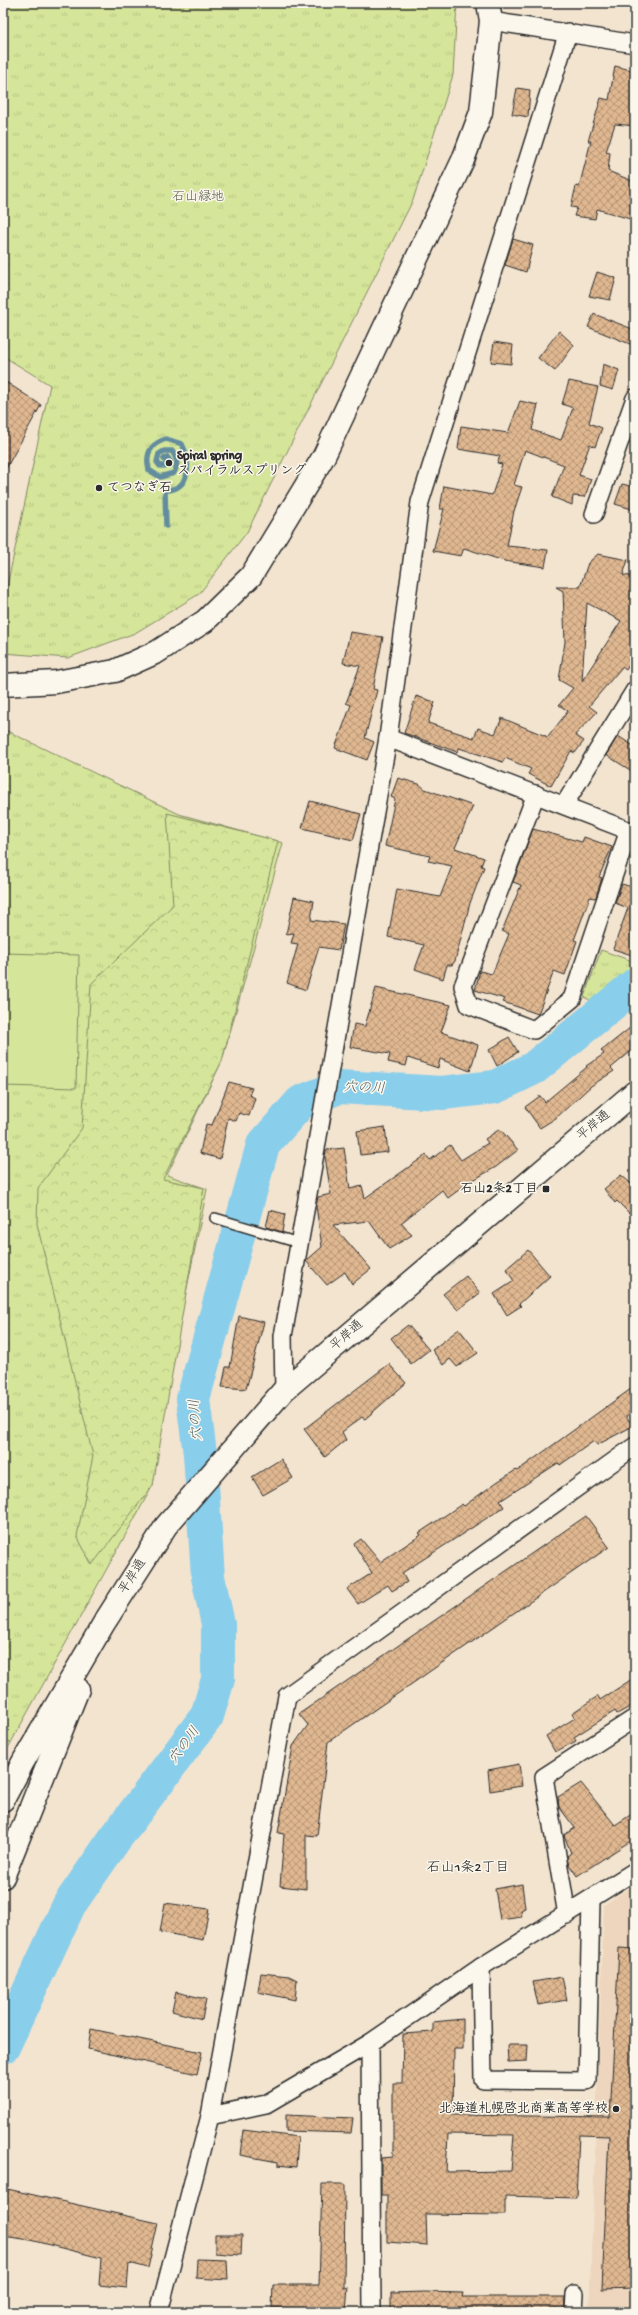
<svg xmlns="http://www.w3.org/2000/svg" width="638" height="2315" font-family="'Gochi Hand','Klee One',sans-serif">
<style>
.built{fill:#edd6bd}
.grass{fill:url(#grass-tufts);stroke:#808862}
.forest{fill:url(#forest-crowns);stroke:#808862}
.pitch{fill:#d5e69a;stroke:#808862}
.lines{fill:none;stroke-linecap:round;stroke-linejoin:round}
.stream{stroke:#638d9e;stroke-width:5.5}
.river{stroke:#89ceeb;stroke-width:34}
.building{fill:url(#building-cross-hatch);stroke:#2b2b2b;fill-rule:evenodd}
.lane-casing{stroke:#2b2b2b;stroke-width:12}
.street-casing{stroke:#2b2b2b;stroke-width:20}
.secondary-casing{stroke:#2b2b2b;stroke-width:25}
.lane{stroke:#fbf7ec;stroke-width:9}
.street{stroke:#fbf7ec;stroke-width:17}
.secondary{stroke:#fbf7ec;stroke-width:22}
.poi-dot{fill:#2b2b2b;stroke:#fbf7ec;stroke-width:1.5}
.labels{text-anchor:middle;dominant-baseline:central;stroke-width:3;stroke-linejoin:round;paint-order:stroke}
.park-label{font-size:13px;fill:#565a47;stroke:#fbf7ec}
.poi-label{font-size:13px;font-weight:bold;fill:#2b2b2b;stroke:#fbf7ec;text-anchor:start}
.street-label{font-size:13px;fill:#2b2b2b;stroke:#fbf7ec}
.water-label{font-size:14px;font-style:italic;fill:#475c65;stroke:#fbf7ec}
.neighbourhood-label{font-size:14px;fill:#2b2b2b;stroke:#fbf7ec}
</style>
<defs>
<pattern id="grass-tufts" width="24" height="20" patternUnits="userSpaceOnUse"><rect width="24" height="20" fill="#d5e69a"/><path d="M3 7l-1-3M5 7V3M7 7l1-3M15 17l-1-3M17 17v-4M19 17l1-3" fill="none" stroke="#b7c585"/></pattern>
<pattern id="forest-crowns" width="20" height="18" patternUnits="userSpaceOnUse"><rect width="20" height="18" fill="#d5e69a"/><path d="M2 6a3 3 0 1 1 6 0M12 15a3 3 0 1 1 6 0" fill="none" stroke="#b7c585"/></pattern>
<pattern id="building-cross-hatch" width="8" height="8" patternUnits="userSpaceOnUse"><rect width="8" height="8" fill="#dfb790"/><path d="M0 0l8 8M0 8l8-8" fill="none" stroke="#b59576"/></pattern>
</defs>
<rect width="100%" height="100%" fill="#f3e4d0"/>
<filter id="ink" filterUnits="userSpaceOnUse"><feTurbulence type="fractalNoise" baseFrequency=".025" numOctaves="2"/><feDisplacementMap in="SourceGraphic" scale="8" xChannelSelector="R" yChannelSelector="G"/><feConvolveMatrix kernelMatrix="1 2 1 2 8 2 1 2 1" color-interpolation-filters="sRGB"/></filter>
<g filter="url(#ink)">
<polygon class="built" points="635,1884 635,2312 589,2312 604,1905"/>
<g class="grass">
<polygon points="3,3 457,3 453,75 413,200 247,532 199,594 135,633 68,658 3,653 3,605 50,385 3,356"/>
<polygon points="3,729 179,814 283,843 222,1061 167,1175 207,1189 168,1382 153,1485 3,1757"/>
<polygon points="601,950 635,962 635,967 593,1002 584,997"/>
</g>
<polygon class="forest" points="167,813 278,841 222,1061 163,1179 204,1188 153,1485 92,1565 77,1536 93,1456 37,1224 38,1188 82,1128 91,984 173,905"/>
<polygon class="pitch" points="3,953 79,955 76,1088 3,1086"/>
<g class="lines">
<path class="stream" d="M166,526L165,490C191,491 191,460 182,444L166,439C150,444 145,454 149,470L160,477L174,473C178,464 178,460 172,451H164L159,454L157,462L160,466H168L170,461L167,457L164,459L166,461"/>
<polyline class="river" points="3,2047 69,1905 114,1840 207,1716 218,1679 218,1624 208,1577 200,1454 193,1399 263,1145 301,1102 339,1087 442,1093 495,1087 534,1068 635,985"/>
</g>
<g class="building">
<polygon points="615,66 635,71 635,126 615,124 606,152 610,153 608,171 635,182 635,198 630,219 597,209 595,219 574,216 577,208 571,207 576,186 579,187 591,141 588,141 601,98 609,100"/>
<polygon points="517,88 530,90 528,117 512,114"/>
<polygon points="513,239 533,245 526,272 505,265"/>
<polygon points="597,272 616,278 610,300 589,296"/>
<polygon points="594,314 635,330 635,346 588,327"/>
<polygon points="559,331 574,345 555,371 538,358"/>
<polygon points="494,342 513,345 511,364 491,362"/>
<polygon points="603,364 619,370 613,390 600,386"/>
<polygon points="3,380 41,405 3,474"/>
<polygon points="569,381 598,387 589,423 602,428 595,447 590,444 579,475 591,479 585,497 573,496 572,505 552,497 564,465 525,450 514,485 522,487 514,511 507,546 548,550 545,567 504,561 464,548 461,556 433,551 444,509 440,509 444,486 492,495 502,464 497,463 500,456 458,449 461,426 508,433 520,401 538,405 532,430 561,440 573,408 562,404"/>
<polygon points="622,484 635,487 635,510 615,504"/>
<path d="M598,554L628,560L623,575L635,577V655L626,670L622,667L589,706L597,712L575,735L584,741L575,753L571,751L551,786L528,774L531,769L505,758L503,762L459,748L457,752L404,733L416,696L435,702L428,723L474,738L478,728L495,734L502,718L548,737L568,711L559,705L573,688L559,680L565,642L563,591L556,587H580L588,563ZM587,603L621,621L582,681Z"/>
<polygon points="350,632 383,637 373,689 377,690 365,738 374,742 367,760 335,748 351,705 346,703 360,666 343,663"/>
<polygon points="618,736 635,747 635,773 606,755"/>
<polygon points="398,778 419,784 425,789 473,806 455,848 484,858 481,866 484,867 470,903 455,961 452,965 447,965 443,979 415,969 424,945 388,937 397,889 440,897 452,866 428,861 430,856 385,846 395,799 391,797"/>
<polygon points="310,801 361,814 353,840 302,828"/>
<polygon points="533,829 582,842 584,837 612,847 599,877 602,878 596,897 595,898 590,897 574,940 577,941 565,975 554,971 538,1014 503,1002 505,999 475,990 480,971 492,974 509,934 502,931 521,885 513,882"/>
<polygon points="622,884 635,888 635,956 613,949 628,908 615,903"/>
<polygon points="294,897 314,901 311,920 344,924 339,950 319,947 306,990 287,983 298,944 291,943 294,933 286,934"/>
<polygon points="376,988 451,1005 441,1032 478,1045 470,1071 440,1059 438,1068 408,1058 406,1066 388,1062 390,1054 350,1047 354,1024 365,1026"/>
<polygon points="635,1024 635,1048 611,1068 614,1071 591,1086 556,1118 540,1128 525,1107 540,1096 545,1102 587,1067 586,1066 604,1054 601,1051"/>
<polygon points="509,1037 518,1052 497,1066 489,1050"/>
<polygon points="229,1082 252,1088 249,1095 255,1098 249,1116 239,1113 236,1121 228,1118 220,1159 200,1153 206,1124 212,1125"/>
<polygon points="385,1127 388,1152 360,1155 357,1131"/>
<polygon points="500,1129 518,1150 496,1167 468,1183 448,1198 442,1190 401,1223 412,1235 389,1249 369,1221 333,1225 371,1269 352,1284 345,1272 327,1285 306,1261 322,1247 316,1206 318,1197 331,1194 325,1157 326,1150 344,1148 350,1189 362,1186 365,1198 426,1155 430,1160 450,1145 461,1160 488,1143 485,1139"/>
<polygon points="621,1175 635,1187 635,1219 617,1201 615,1203 604,1189"/>
<polygon points="270,1210 285,1214 282,1232 266,1227"/>
<polygon points="528,1250 550,1276 519,1304 521,1306 507,1315 494,1294 514,1281 506,1269"/>
<polygon points="466,1276 480,1293 458,1310 443,1294"/>
<polygon points="239,1316 264,1322 246,1389 222,1387 226,1367 230,1367"/>
<polygon points="408,1325 429,1350 411,1364 391,1338"/>
<polygon points="459,1329 478,1353 457,1367 450,1359 443,1365 432,1350"/>
<polygon points="389,1364 406,1383 365,1419 362,1417 342,1432 346,1440 325,1457 304,1429"/>
<polygon points="635,1386 635,1410 626,1416 633,1426 597,1445 594,1441 560,1465 558,1463 500,1501 504,1507 402,1573 407,1582 392,1591 388,1585 358,1604 347,1589 372,1573 354,1544 361,1539 380,1562 421,1535 419,1533 462,1504 464,1506 497,1482 516,1470 517,1471"/>
<polygon points="281,1459 293,1478 263,1495 252,1477"/>
<polygon points="586,1516 609,1547 328,1742 317,1836 306,1835 306,1889 280,1886 284,1834 278,1833 293,1746 308,1725 299,1714"/>
<polygon points="635,1677 635,1704 617,1714 615,1711 574,1737 576,1741 555,1752 546,1736 575,1718 572,1713 598,1696 600,1700"/>
<polygon points="519,1764 522,1786 490,1791 488,1770"/>
<polygon points="581,1783 615,1825 635,1812 635,1838 577,1876 568,1863 567,1856 571,1853 564,1835 575,1828 559,1807 558,1797"/>
<polygon points="522,1884 525,1908 521,1910 522,1917 500,1920 495,1889"/>
<polygon points="165,1903 209,1909 203,1940 160,1932"/>
<path d="M619,1948L635,1949V2288L602,2289L609,2136L579,2135L576,2198L505,2196V2215L426,2214L427,2245L387,2242V2196H381V2158L393,2157V2083H402L403,2034L433,2032V2022L463,2019V2049H454L453,2115L610,2117ZM448,2134L514,2135L511,2171L446,2172Z"/>
<polygon points="261,1973 289,1976 297,1980 295,2000 258,1992"/>
<polygon points="562,1977 567,2000 538,2005 533,1982"/>
<polygon points="176,1992 206,1999 202,2019 172,2011"/>
<polygon points="91,2029 202,2052 197,2074 88,2049"/>
<polygon points="507,2045 528,2045 527,2061 508,2062"/>
<polygon points="286,2115 353,2118 351,2133 286,2131"/>
<polygon points="243,2130 298,2137 296,2167 278,2165 278,2162 240,2155"/>
<polygon points="322,2184 345,2184 344,2288 348,2287 346,2312 325,2312 325,2309 272,2308 273,2285 319,2285"/>
<polygon points="3,2188 158,2223 148,2268 129,2263 127,2288 99,2285 101,2258 30,2240 3,2236"/>
<polygon points="215,2235 242,2235 241,2255 215,2253"/>
<polygon points="197,2259 227,2260 228,2280 196,2278"/>
<polygon points="424,2292 463,2293 462,2297 565,2297 564,2312 391,2312 391,2293"/>
</g>
<g class="lines">
<defs>
<polyline id="lane" points="215,1218 299,1243"/>
<g id="street">
<polyline points="491,21 635,44"/>
<polyline points="594,514 635,398"/>
<polyline points="388,738 635,833"/>
<polyline points="536,794 463,986 469,1005 534,1030 572,999 629,830"/>
<polyline points="564,805 635,690"/>
<polyline points="284,1390 283,1336 388,738 420,502 568,32"/>
<polyline points="567,1915 544,1777 635,1718"/>
<polyline points="481,1967 483,2080 587,2081 591,1900"/>
<polyline points="370,2043 372,2312"/>
<polyline points="210,2116 266,2104 370,2043 481,1967 635,1871"/>
<polyline points="159,2312 210,2116 287,1696 635,1446"/>
<polyline points="574,2312 575,2294"/>
</g>
<g id="secondary">
<polyline points="3,685 56,682 115,671 157,652 205,621 251,576 324,456 463,160 481,112 491,21 488,3"/>
<polyline points="3,1800 23,1762 104,1623 166,1526 284,1390 635,1092"/>
<polyline points="3,1877 78,1689"/>
</g>
</defs>
<use href="#lane" class="lane-casing"/>
<use href="#street" class="street-casing"/>
<use href="#secondary" class="secondary-casing"/>
<use href="#lane" class="lane"/>
<use href="#street" class="street"/>
<use href="#secondary" class="secondary"/>
</g>
</g>
<g class="poi-dot">
<circle cx="169" cy="463" r="4"/>
<circle cx="99" cy="488" r="4"/>
<rect x="542" y="1185" width="8" height="8" rx="2"/>
<circle cx="616" cy="2109" r="4"/>
</g>
<g class="labels">
<g class="park-label">
<text x="198" y="197">石山緑地</text>
</g>
<g class="poi-label">
<text x="177" y="456">Spiral spring<tspan x="177" dy="15">スパイラルスプリング</tspan></text>
<text x="107" y="488">てつなぎ石</text>
<text x="538" y="1189" text-anchor="end">石山2条2丁目</text>
<text x="608" y="2109" text-anchor="end">北海道札幌啓北商業高等学校</text>
</g>
<g class="street-label">
<text transform="translate(594 1126) rotate(-40)">平岸通</text>
<text transform="translate(347 1336) rotate(-41)">平岸通</text>
<text transform="translate(133 1577) rotate(-58)">平岸通</text>
</g>
<g class="water-label">
<text transform="translate(364 1089) rotate(2)">穴の川</text>
<text transform="translate(197 1420) rotate(-95)">穴の川</text>
<text transform="translate(185 1746) rotate(-54)">穴の川</text>
</g>
<g class="neighbourhood-label">
<text x="468" y="1868">石山1条2丁目</text>
</g>
</g>
<rect width="638" height="2315" fill="none" stroke="#fbf7ec" stroke-width="16"/>
<rect x="8" y="8" width="622" height="2299" fill="none" stroke="#2b2b2b" stroke-width="1.5" filter="url(#ink)"/>
</svg>
